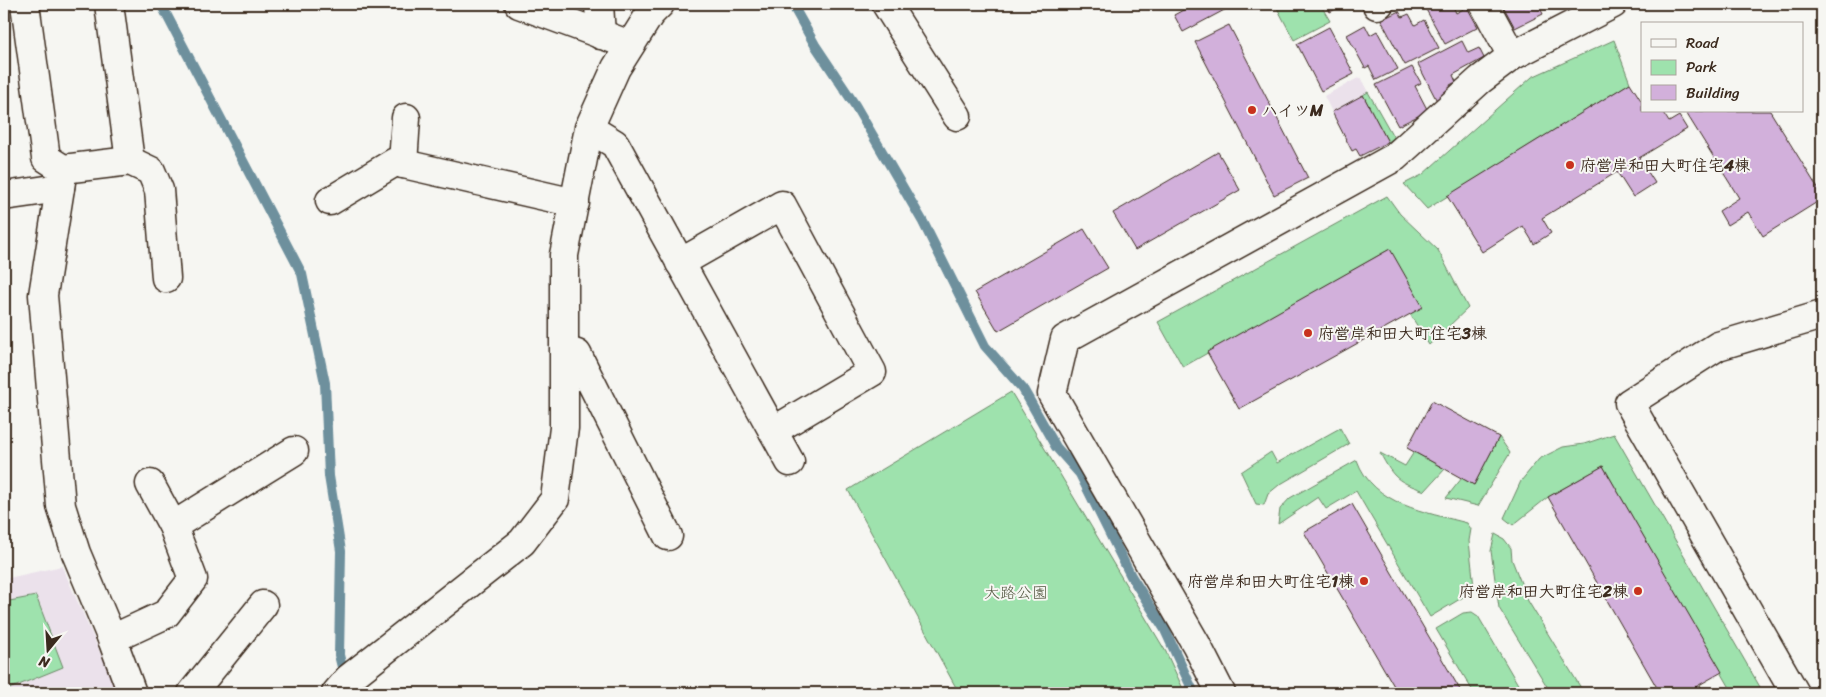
<svg xmlns="http://www.w3.org/2000/svg" width="1826" height="697" font-family="Sriracha,'Klee One',sans-serif">
<style>
.built{fill:#ebe1eb}
.green{fill:#9ee2ad;stroke:#6c8666}
.lines{fill:none;stroke-linecap:round;stroke-linejoin:round}
.stream{stroke:#6e909d;stroke-width:10}
.building{fill:#d2b0db;stroke:#3b2a1e}
.minor-casing{stroke:#3b2a1e;stroke-width:31}
.minor{stroke:#f6f6f2;stroke-width:28}
.poi-dot{fill:#c8321e;stroke:#f6f6f2;stroke-width:2}
.labels{text-anchor:middle;dominant-baseline:central;stroke-width:4;stroke-linejoin:round;paint-order:stroke}
.poi-label{font-size:16px;font-weight:bold;fill:#3b2a1e;stroke:#f6f6f2;text-anchor:start}
.park-label{font-size:16px;fill:#545842;stroke:#f6f6f2}
</style>
<rect width="100%" height="100%" fill="#f6f6f2"/>
<filter id="ink" filterUnits="userSpaceOnUse"><feTurbulence type="fractalNoise" baseFrequency=".02" numOctaves="2"/><feDisplacementMap in="SourceGraphic" scale="10" xChannelSelector="R" yChannelSelector="G"/><feConvolveMatrix kernelMatrix="1 2 1 2 8 2 1 2 1" color-interpolation-filters="sRGB"/></filter>
<g filter="url(#ink)">
<g class="built">
<polygon points="1360,77 1368,92 1332,112 1324,96"/>
<polygon points="62,566 118,693 4,693 4,579"/>
</g>
<g class="green">
<polygon points="1275,4 1320,4 1330,21 1294,40"/>
<polygon points="1614,40 1630,83 1427,209 1404,184 1422,175 1532,77"/>
<polygon points="1368,92 1394,138 1388,142 1363,95"/>
<polygon points="1387,196 1400,214 1438,250 1468,308 1429,345 1410,314 1390,249 1183,367 1158,322"/>
<polygon points="1011,392 1166,652 1185,693 959,693 848,490"/>
<polygon points="1340,428 1349,444 1279,485 1268,494 1264,505 1256,504 1241,472 1271,452 1277,463"/>
<polygon points="1614,434 1760,687 1749,693 1733,693 1603,466 1548,497 1513,525 1504,518 1521,481 1539,459 1563,447 1584,444"/>
<polygon points="1499,437 1510,453 1478,506 1446,498 1462,478 1474,485"/>
<path d="M1414,452L1445,469L1425,491C1397,481 1394,479 1380,453L1405,466Z"/>
<path d="M1357,460C1373,505 1426,512 1467,523L1471,529L1469,541L1474,587L1470,593L1430,617L1356,491L1326,509L1318,497L1278,524L1280,509L1290,498Z"/>
<polygon points="1495,534 1504,539 1511,548 1512,560 1528,601 1584,693 1551,693 1499,608 1491,551"/>
<polygon points="36,596 63,667 4,691 4,602"/>
<polygon points="1472,612 1478,616 1523,693 1474,693 1436,629 1463,613"/>
</g>
<g class="lines">
<g class="stream">
<polyline points="161,4 302,274 325,383 329,476 341,551 339,655 342,667"/>
<polyline points="792,4 815,45 855,105 923,222 985,346 1023,389 1056,447 1080,474 1131,576 1164,628 1194,693"/>
<polyline points="358,692 359,693"/>
</g>
</g>
<g class="building">
<polygon points="1185,4 1228,4 1230,7 1183,32 1174,15 1185,9 1183,5"/>
<polygon points="1326,4 1345,4 1330,12"/>
<polygon points="1423,4 1452,4 1456,13 1467,7 1478,27 1445,44"/>
<polygon points="1502,4 1538,4 1543,14 1515,28"/>
<polygon points="1399,11 1402,17 1409,14 1415,25 1424,20 1439,48 1405,65 1381,20"/>
<polygon points="1229,25 1308,178 1274,195 1195,42"/>
<polygon points="1365,25 1370,35 1377,31 1398,69 1376,80 1369,66 1365,68 1347,35"/>
<polygon points="1329,27 1354,74 1321,91 1297,44"/>
<polygon points="1462,41 1468,53 1479,48 1484,58 1453,75 1456,82 1450,85 1453,92 1437,101 1418,64"/>
<polygon points="1412,67 1421,83 1415,86 1428,111 1398,126 1376,85"/>
<polygon points="1630,83 1642,102 1642,111 1662,111 1669,122 1679,116 1687,129 1639,158 1655,183 1633,197 1617,172 1542,218 1551,233 1534,244 1523,226 1482,252 1447,196"/>
<polygon points="1363,95 1388,142 1360,156 1356,149 1352,151 1332,112"/>
<polygon points="1685,111 1770,111 1822,195 1822,199 1763,236 1748,212 1727,225 1719,211 1739,198"/>
<polygon points="1218,152 1240,190 1135,250 1113,213"/>
<polygon points="1084,229 1108,268 998,331 975,292"/>
<polygon points="1390,249 1423,307 1239,409 1207,352"/>
<polygon points="1432,401 1499,437 1474,485 1407,448"/>
<polygon points="1603,466 1722,672 1685,693 1660,693 1548,497"/>
<polygon points="1352,504 1425,630 1462,693 1398,693 1304,532"/>
</g>
<g class="lines">
<defs>
<g id="minor">
<polyline points="25,4 46,158 63,169 130,161 151,171 159,190 166,278"/>
<polyline points="109,4 130,161"/>
<polyline points="519,4 630,45"/>
<polyline points="599,4 601,35"/>
<polyline points="886,4 957,116"/>
<polyline points="1484,4 1512,56"/>
<polyline points="1377,5 1379,4"/>
<polyline points="589,128 615,144 790,462"/>
<polyline points="403,164 406,118"/>
<polyline points="63,169 43,295 61,506 76,553 112,639 132,693"/>
<polyline points="4,196 60,188"/>
<polyline points="330,201 395,162 575,203"/>
<polyline points="680,263 782,205 872,372 773,431"/>
<polyline points="565,350 577,354 668,536"/>
<polyline points="173,526 294,451"/>
<polyline points="112,639 166,614 193,579 173,526 150,484"/>
<polyline points="192,693 263,605"/>
<polyline points="336,693 348,679 522,542 555,499 564,428 564,255 589,128 616,68 650,14 660,4"/>
<polyline points="1221,693 1196,644 1052,394 1065,339 1395,157 1480,80 1512,56 1613,4"/>
<polyline points="1795,693 1629,403 1718,346 1822,315"/>
</g>
</defs>
<use href="#minor" class="minor-casing"/>
<use href="#minor" class="minor"/>
</g>
</g>
<g class="poi-dot">
<circle cx="1252" cy="110" r="5"/>
<circle cx="1570" cy="165" r="5"/>
<circle cx="1308" cy="333" r="5"/>
<circle cx="1364" cy="581" r="5"/>
<circle cx="1638" cy="591" r="5"/>
</g>
<g class="labels">
<g class="poi-label">
<text x="1262" y="110">ハイツM</text>
<text x="1580" y="165">府営岸和田大町住宅4棟</text>
<text x="1318" y="333">府営岸和田大町住宅3棟</text>
<text x="1354" y="581" text-anchor="end">府営岸和田大町住宅1棟</text>
<text x="1628" y="591" text-anchor="end">府営岸和田大町住宅2棟</text>
</g>
<g class="park-label">
<text x="1016" y="592">大路公園</text>
</g>
</g>
<rect width="1826" height="697" fill="none" stroke="#f6f6f2" stroke-width="20"/>
<rect x="10" y="10" width="1806" height="677" fill="none" stroke="#3b2a1e" stroke-width="2" filter="url(#ink)"/>
<rect x="1641" y="22" width="162" height="90" fill="#f6f6f2" stroke="#aba49d"/>
<rect x="1651" y="39" width="25" height="8" fill="#f6f6f2" stroke="#aba49d"/>
<text x="1686" y="48" font-size="15" fill="#3b2a1e">Road</text>
<rect x="1651" y="60" width="25" height="15" fill="#9ee2ad" stroke="#aba49d"/>
<text x="1686" y="72" font-size="15" fill="#3b2a1e">Park</text>
<rect x="1651" y="85" width="25" height="15" fill="#d2b0db" stroke="#aba49d"/>
<text x="1686" y="98" font-size="15" fill="#3b2a1e">Building</text>
<g transform="translate(48 650) rotate(198)" stroke="#f6f6f2" stroke-width="4" paint-order="stroke">
<path d="M0-4L9 19L0 12L-9 19Z" fill="#3b2a1e"/>
<text y="-8" font-size="14" font-weight="bold" text-anchor="middle" fill="#3b2a1e">N</text>
</g>
</svg>
